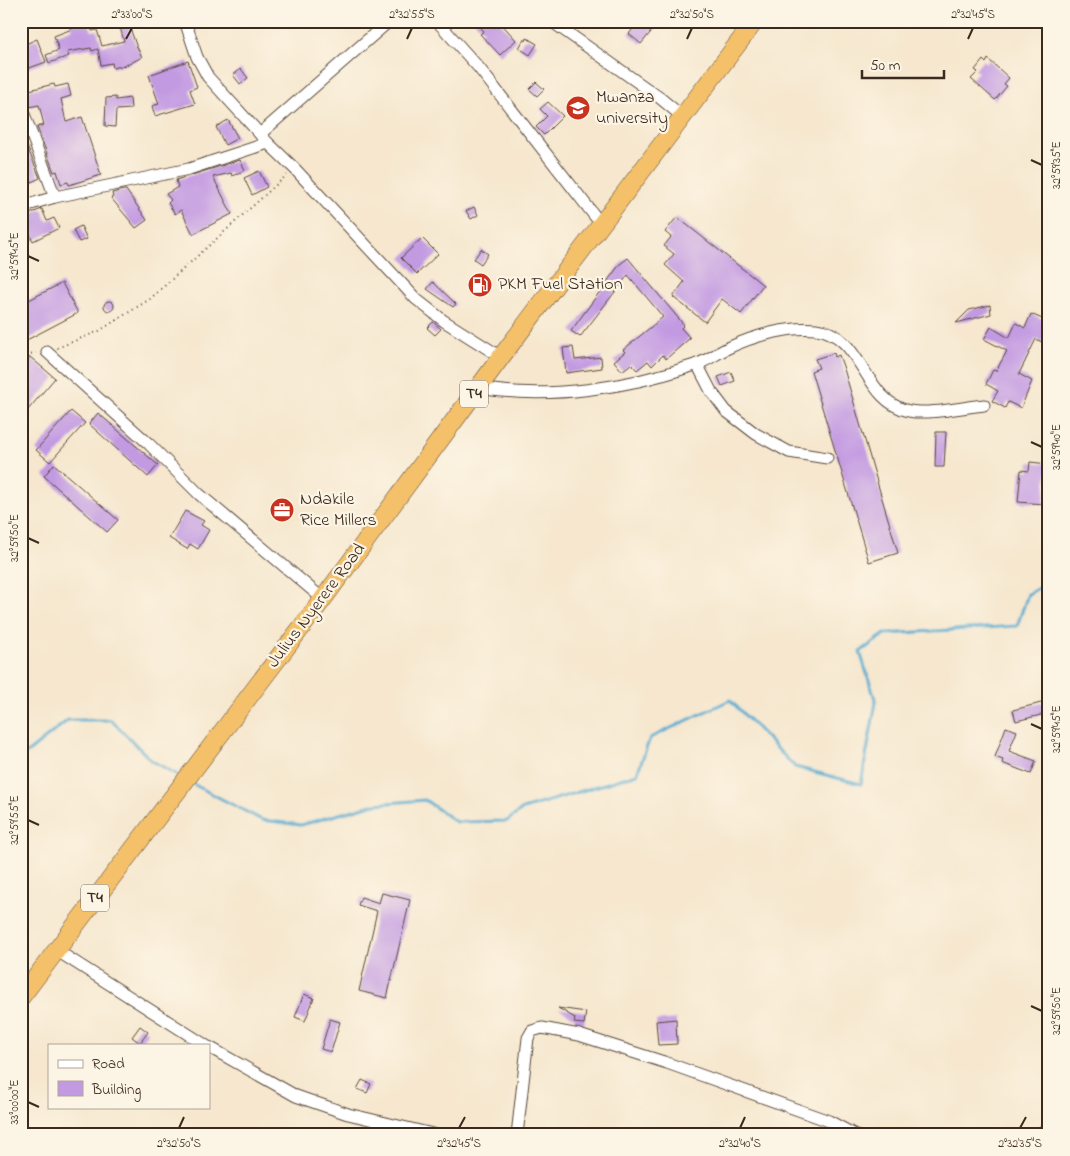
<svg xmlns="http://www.w3.org/2000/svg" width="1070" height="1156" font-family="'Indie Flower',sans-serif">
<style>
.lines{fill:none;stroke-linecap:round;stroke-linejoin:round}
.stream{stroke:#54abd1;stroke-width:3}
.building{fill:#c29ae2}
.minor-casing{stroke:#574638;stroke-width:13}
.highway-casing{stroke:#574638;stroke-width:19}
.path{stroke:#574638;stroke-width:2;stroke-dasharray:1 4;stroke-linecap:butt}
.minor{stroke:#fff;stroke-width:11}
.highway{stroke:#f4c16a;stroke-width:18}
.ticks{fill:none;stroke:#3b2a1e;stroke-width:2}
.labels{text-anchor:middle;dominant-baseline:central;stroke-width:4.5;stroke-linejoin:round;paint-order:stroke}
.shield{fill:#fcf5e5;stroke:#75675a;stroke-width:1}
.shield-label{font-size:16px;font-weight:bold;fill:#3b2a1e}
.poi-label{font-size:18px;fill:#3b2a1e;stroke:#fcf5e5;text-anchor:start}
.street-label{font-size:18px;fill:#3b2a1e;stroke:#fcf5e5}
.neatline{fill:none;stroke:#3b2a1e;stroke-width:2}
.ticks-label{font-size:12px;text-anchor:middle;fill:#3b2a1e}
</style>
<rect width="100%" height="100%" fill="#fcf5e5"/>
<filter id="ink" filterUnits="userSpaceOnUse"><feTurbulence type="fractalNoise" baseFrequency=".02" numOctaves="2"/><feDisplacementMap in="SourceGraphic" scale="10" xChannelSelector="R" yChannelSelector="G"/><feConvolveMatrix kernelMatrix="1 2 1 2 8 2 1 2 1" color-interpolation-filters="sRGB"/></filter>
<filter id="wash" filterUnits="userSpaceOnUse"><feTurbulence type="fractalNoise" baseFrequency=".0096" numOctaves="4" result="noise"/><feDisplacementMap in="SourceGraphic" scale="20" xChannelSelector="R" yChannelSelector="G"/><feGaussianBlur stdDeviation="1.12" result="paint"/><feColorMatrix in="noise" values="0 0 0 0 0 0 0 0 0 0 0 0 0 0 0 0 0 1.4 0 .05"/><feComposite in="paint" operator="in"/></filter>
<g filter="url(#wash)">
<rect width="100%" height="100%" fill="#f6e7ce"/>
<g class="lines">
<g class="stream">
<polyline points="21,751 27,753 68,720 111,720 152,761 181,777"/>
<polyline points="191,783 262,820 301,825 375,804 425,800 456,822 507,821 523,809 637,774 650,738 730,700 795,767 861,784 876,702 860,652 885,634 1017,626 1028,594 1049,582"/>
</g>
</g>
<g id="blocks">
<g class="building">
<polygon points="69,21 88,21 92,31 97,30 102,46 124,41 119,24 128,22 136,45 142,57 129,64 113,68 112,63 101,65 98,49 92,51 91,48 67,52 69,56 49,63 46,55 59,50 54,36 72,29"/>
<polygon points="474,21 499,21 516,40 500,55 480,34 484,31"/>
<polygon points="639,21 660,21 641,44 629,34"/>
<polygon points="527,38 537,44 530,55 519,48 524,39 526,41"/>
<polygon points="37,39 46,62 21,71 21,46"/>
<polygon points="988,59 1009,78 1004,84 1007,86 995,100 971,79 978,72 975,70 983,60 986,63"/>
<polygon points="188,61 197,87 190,90 195,104 155,116 152,106 159,104 149,75"/>
<polygon points="241,69 248,78 240,84 233,75"/>
<polygon points="536,82 544,89 537,96 529,89"/>
<polygon points="54,84 55,87 68,84 71,96 61,99 66,122 82,117 101,175 69,185 68,182 61,184 57,171 54,172 37,127 44,125 39,105 29,107 26,101 21,99 21,92"/>
<polygon points="116,97 116,100 130,98 131,109 116,110 115,127 105,126 106,98"/>
<polygon points="548,102 563,116 544,135 536,127 547,116 540,109"/>
<polygon points="228,120 238,138 225,145 216,127"/>
<polygon points="21,132 40,178 29,183 21,164"/>
<polygon points="240,160 245,170 232,176 231,173 213,177 232,214 193,234 181,210 175,214 168,203 171,200 166,194 178,187 176,180"/>
<polygon points="259,171 267,187 252,195 244,178"/>
<polygon points="123,190 126,190 147,220 136,228 111,198 113,197 112,193"/>
<polygon points="474,207 478,215 471,219 466,211"/>
<polygon points="42,209 47,221 54,218 59,228 33,241 24,225 27,224 24,216"/>
<polygon points="677,217 763,285 741,314 722,299 705,322 673,297 684,282 665,265 674,254 664,246 671,237 665,232"/>
<polygon points="81,226 87,239 79,242 73,230"/>
<polygon points="422,238 438,254 417,274 401,258"/>
<polygon points="481,249 488,254 481,264 474,259"/>
<polygon points="628,258 684,325 681,328 690,338 666,359 663,355 652,366 648,361 637,370 631,364 622,371 614,361 625,352 623,350 663,317 628,275 580,337 571,331 620,264"/>
<polygon points="433,282 456,304 453,307 427,289"/>
<polygon points="62,283 78,313 21,343 21,304"/>
<circle cx="109" cy="306" r="5"/>
<polygon points="990,305 991,314 956,323 969,310"/>
<polygon points="1031,314 1049,322 1049,328 1042,342 1036,339 1019,374 1032,381 1021,408 1008,402 1005,408 992,401 998,391 986,384 993,370 996,371 1007,351 984,339 991,327 1009,338 1016,323 1025,328"/>
<polygon points="433,322 441,329 435,335 427,328"/>
<polygon points="573,347 575,360 601,357 602,368 566,373 563,348"/>
<polygon points="834,353 835,357 839,355 844,369 898,553 869,562 811,371 819,368 815,359"/>
<polygon points="30,357 55,378 21,418 21,368"/>
<polygon points="731,372 735,381 722,386 718,377"/>
<polygon points="71,411 85,423 50,462 36,450"/>
<polygon points="98,413 158,465 148,477 89,424"/>
<polygon points="936,432 946,432 944,467 935,467"/>
<polygon points="1030,462 1048,464 1044,504 1018,502 1021,470 1029,471"/>
<polygon points="54,464 118,520 107,532 44,476"/>
<polygon points="185,511 204,521 201,525 209,530 198,549 190,544 187,549 169,538"/>
<polygon points="1049,701 1049,713 1016,721 1013,710"/>
<polygon points="1006,727 1017,731 1009,751 1036,761 1031,774 1002,763 1003,760 995,757"/>
<polygon points="382,893 410,900 387,998 359,991 377,911 358,905 361,897 379,903"/>
<polygon points="304,994 314,998 305,1021 295,1017"/>
<polygon points="558,1008 586,1012 584,1024 574,1023 575,1018"/>
<polygon points="330,1019 340,1022 331,1052 321,1049"/>
<polygon points="676,1019 677,1044 658,1045 656,1021"/>
<polygon points="140,1026 148,1032 140,1043 132,1037"/>
<polygon points="362,1080 371,1084 367,1093 357,1089"/>
</g>
</g>
</g>
<g filter="url(#ink)">
<use href="#blocks" fill-opacity="0" stroke="#574638" stroke-width="1"/>
<g class="lines">
<defs>
<g id="minor">
<polyline points="185,21 197,57 208,77 268,143 295,169 416,299 444,321 501,357"/>
<polyline points="437,21 479,68 601,224"/>
<polyline points="551,21 660,98 683,117"/>
<polyline points="21,106 55,197"/>
<polyline points="260,134 388,22"/>
<polyline points="21,207 55,197 189,169 268,143"/>
<polyline points="47,352 149,444 199,494 323,599"/>
<polyline points="697,364 711,391 726,411 756,434 789,452 827,458"/>
<path d="M479,388C549,400 627,388 695,365C707,361 717,353 728,348C754,336 788,326 816,329C863,334 863,402 909,411C929,415 963,407 984,405"/>
<polyline points="56,950 205,1045"/>
<polyline points="209,1047 296,1096 348,1114 437,1135"/>
<polyline points="517,1135 528,1038 532,1031 542,1028 579,1035 667,1063 829,1121 855,1135"/>
<polyline points="1041,1135 1049,1124"/>
</g>
<polyline id="highway" points="21,997 323,599 501,357 755,21"/>
</defs>
<use href="#minor" class="minor-casing"/>
<use href="#highway" class="highway-casing"/>
<g class="path">
<polyline points="57,348 99,331 150,299 287,175"/>
<polyline points="21,355 36,353"/>
</g>
<use href="#minor" class="minor"/>
<use href="#highway" class="highway"/>
</g>
</g>
<path class="ticks" d="M126,39L132,28M407,39L412,28M687,39L692,28M968,39L973,28M1031,160L1042,165M28,256L39,261M1031,442L1042,447M28,538L39,543M1031,724L1042,729M28,820L39,825M1031,1006L1042,1011M28,1102L39,1107M179,1128L184,1117M459,1128L465,1117M740,1128L745,1117M1020,1128L1026,1117"/>
<defs>
<symbol id="university-disc" viewBox="-11 -11 22 22"><circle r="9.5" fill="#c8321e" stroke="#fcf5e5"/><path d="M0-5L7-2L0 1L-7-2ZM-4 1L0 2.5L4 1V4Q0 6-4 4Z" fill="#fff"/></symbol>
<symbol id="fuel-disc" viewBox="-11 -11 22 22"><circle r="9.5" fill="#c8321e" stroke="#fcf5e5"/><path d="M-5.5-6h7V0h2V4h1.3V-2.5L3-4.5l.8-.8L6-3V5H2.5V1h-1V6h-7ZM-4.2-4.7v3.2H.2V-4.7Z" fill="#fff"/></symbol>
<symbol id="office-disc" viewBox="-11 -11 22 22"><circle r="9.5" fill="#c8321e" stroke="#fcf5e5"/><path d="M-6-3h4V-5.5h4V-3h4V5H-6ZM-1-4.5V-3h2v-1.5ZM-6 0V1H6V0Z" fill="#fff"/></symbol>
</defs>
<g fill-rule="evenodd">
<use href="#university-disc" x="564" y="94" width="28" height="28"/>
<use href="#fuel-disc" x="466" y="271" width="28" height="28"/>
<use href="#office-disc" x="268" y="496" width="28" height="28"/>
</g>
<g class="labels">
<g class="shield">
<rect x="460" y="380.5" width="28" height="27" rx="4"/>
<rect x="81" y="884.5" width="28" height="27" rx="4"/>
</g>
<g class="shield-label">
<text x="474" y="394">T4</text>
<text x="95" y="898">T4</text>
</g>
<g class="poi-label">
<text x="596" y="98">Mwanza<tspan x="596" dy="21">university</tspan></text>
<text x="498" y="285">PKM Fuel Station</text>
<text x="300" y="500">Ndakile<tspan x="300" dy="21">Rice Millers</tspan></text>
</g>
<g class="street-label">
<text transform="translate(317 606) rotate(-53)">Julius Nyerere Road</text>
</g>
</g>
<rect width="1070" height="1156" fill="none" stroke="#fcf5e5" stroke-width="55"/>
<rect x="48" y="1044" width="162" height="65" fill="#fcf5e5" stroke="#afa495"/>
<rect x="58" y="1060" width="25" height="8" fill="#ffffff" stroke="#afa495"/>
<text x="92" y="1068" font-size="15" fill="#3b2a1e">Road</text>
<rect x="58" y="1081" width="25" height="15" fill="#c29ae2" stroke="#afa495"/>
<text x="92" y="1094" font-size="15" fill="#3b2a1e">Building</text>
<path d="M862 70v8h82v-8" fill="none" stroke="#3b2a1e" stroke-width="2.5"/>
<text x="870" y="70" font-size="15" fill="#3b2a1e" stroke="#fcf5e5" stroke-width="4" paint-order="stroke">50 m</text>
<rect x="28" y="28" width="1014" height="1100" class="neatline"/>
<g class="ticks-label">
<text x="132" y="18">2°33'00"S</text>
<text x="412" y="18">2°32'55"S</text>
<text x="692" y="18">2°32'50"S</text>
<text x="973" y="18">2°32'45"S</text>
<text transform="translate(1056 165) rotate(-90)" y="4">32°59'35"E</text>
<text transform="translate(14 256) rotate(-90)" y="4">32°59'45"E</text>
<text transform="translate(1056 447) rotate(-90)" y="4">32°59'40"E</text>
<text transform="translate(14 538) rotate(-90)" y="4">32°59'50"E</text>
<text transform="translate(1056 729) rotate(-90)" y="4">32°59'45"E</text>
<text transform="translate(14 820) rotate(-90)" y="4">32°59'55"E</text>
<text transform="translate(1056 1011) rotate(-90)" y="4">32°59'50"E</text>
<text transform="translate(14 1102) rotate(-90)" y="4">33°00'00"E</text>
<text x="179" y="1147">2°32'50"S</text>
<text x="459" y="1147">2°32'45"S</text>
<text x="740" y="1147">2°32'40"S</text>
<text x="1020" y="1147">2°32'35"S</text>
</g>
</svg>
